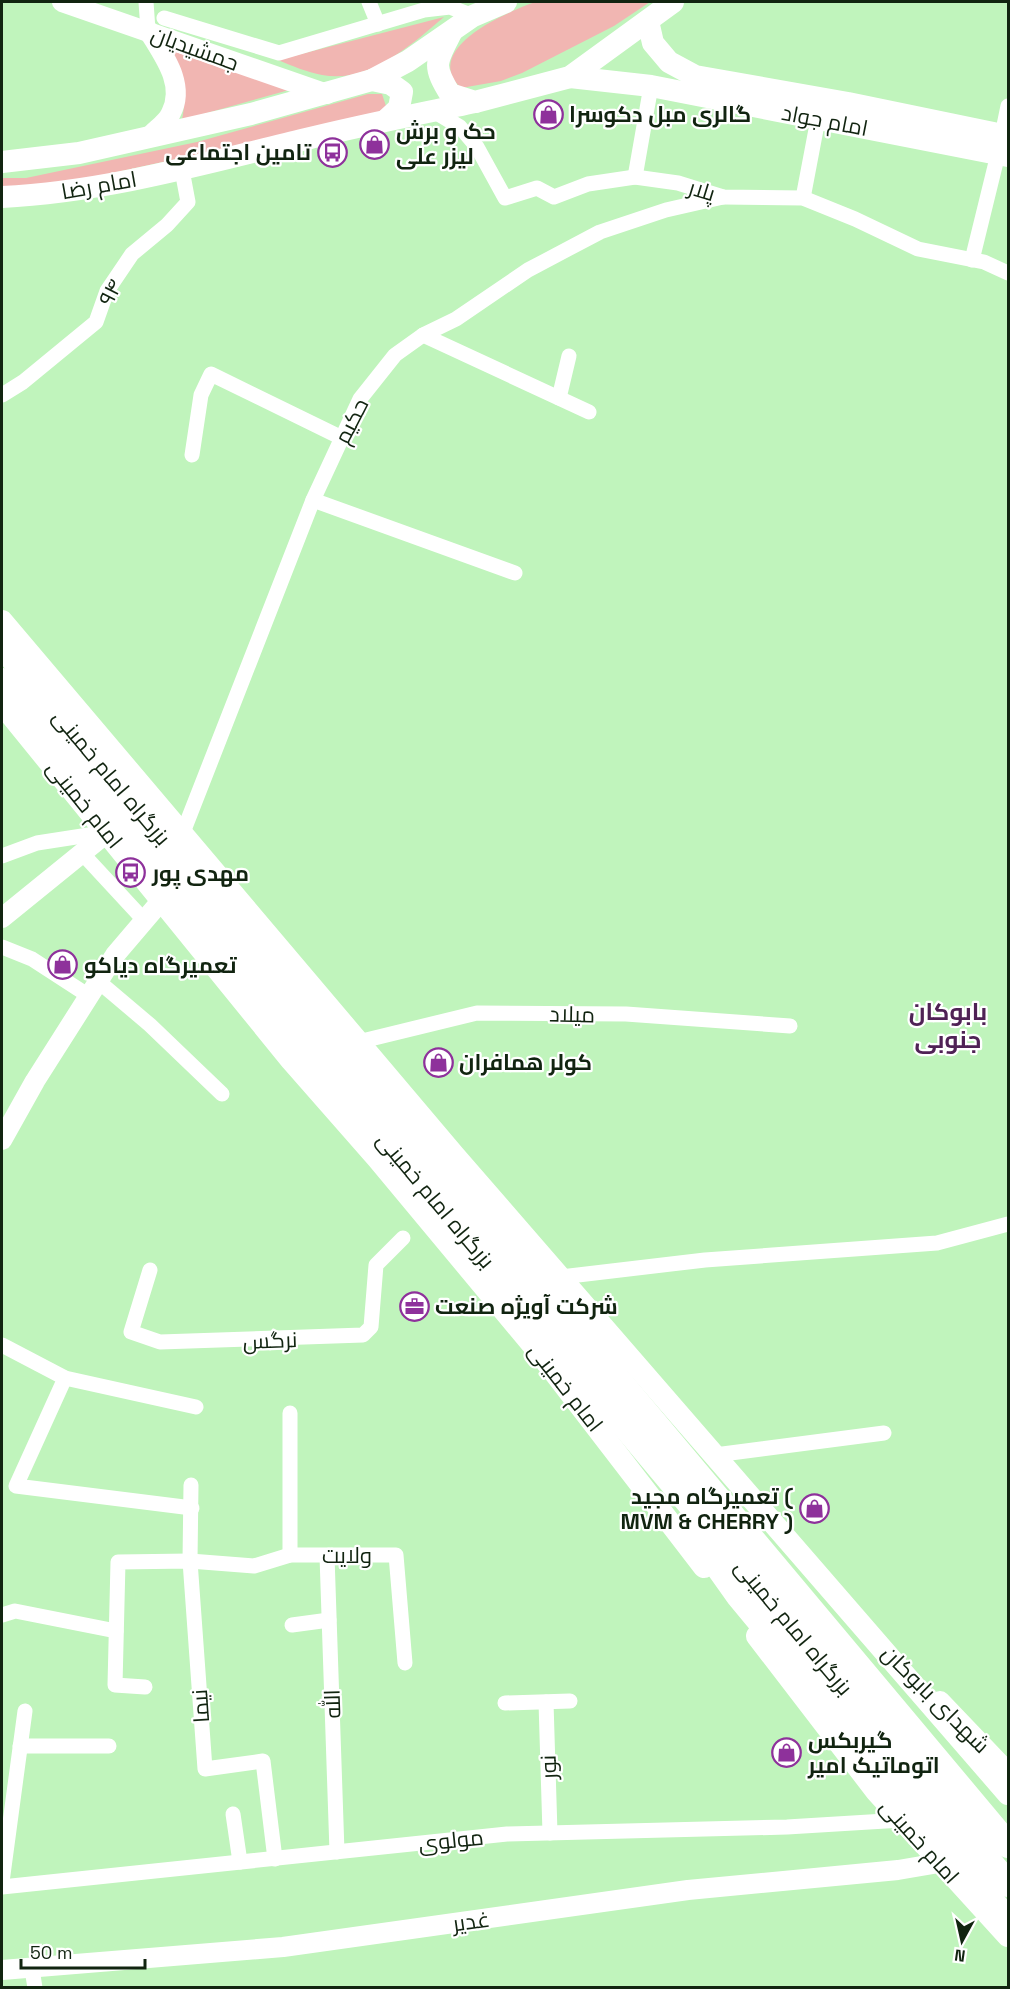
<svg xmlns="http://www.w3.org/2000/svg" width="1010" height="1989" font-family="'Space Grotesk',Cairo,sans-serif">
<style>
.green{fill:#f1b6b2}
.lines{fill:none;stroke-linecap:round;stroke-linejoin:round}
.minor{stroke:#fff;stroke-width:15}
.tertiary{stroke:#fff;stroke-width:20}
.secondary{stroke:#fff;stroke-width:22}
.trunk{stroke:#fff;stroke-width:26}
.labels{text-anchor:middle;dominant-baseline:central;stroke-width:4.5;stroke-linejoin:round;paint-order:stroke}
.street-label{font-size:22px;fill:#112410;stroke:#fff}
.poi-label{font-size:22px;font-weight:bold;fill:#112410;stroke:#fff;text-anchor:start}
.neighbourhood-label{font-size:24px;font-weight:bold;fill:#4f2255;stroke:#fff}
</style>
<rect width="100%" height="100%" fill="#c0f4bc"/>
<g class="green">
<path d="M535,2H650L614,26L522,73L501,81L461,88C420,49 507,12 535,2Z"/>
<path d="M444,17C411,45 369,84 322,75C307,72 292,66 278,60Z"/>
<path d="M168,48L289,90L182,120C187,94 185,70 168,48Z"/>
<polygon points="368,94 382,94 386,106 376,115 76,181 2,187 2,178 26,178 197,142"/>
</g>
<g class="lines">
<g class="minor">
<polyline points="146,2 148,30"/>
<polyline points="369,2 378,24"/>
<polyline points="164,18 279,53 424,10 450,7 473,16"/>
<polyline points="432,110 460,127 477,147 505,198 537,188 554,197 588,184 635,177 678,183 723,197 803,198 855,219 918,249 984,262 1008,273"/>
<polyline points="1002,135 1008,106"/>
<polyline points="635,177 651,86"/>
<polyline points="803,198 818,119"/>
<polyline points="972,260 998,154"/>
<polyline points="423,335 589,412"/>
<polyline points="2,395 23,382 96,322 107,291 132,254 167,225 188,202 182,170"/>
<polyline points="559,398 569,356"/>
<polyline points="192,455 201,395 211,374 342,438"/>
<polyline points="313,500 515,573"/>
<polyline points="182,835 313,500 360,399 395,355 423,335 456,319 528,270 600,232 666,210 723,197"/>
<polyline points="81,852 143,919"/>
<polyline points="2,856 37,843 108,832"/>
<polyline points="2,947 32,959 89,996"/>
<polyline points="98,981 150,1025 222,1094"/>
<polyline points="358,1042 477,1013 626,1014 790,1026"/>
<polyline points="150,1270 131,1332 160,1342 363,1335 371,1327 376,1265 403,1238"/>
<polyline points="561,1277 705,1260 937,1243 1008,1224"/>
<polyline points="2,1345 65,1378 196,1407"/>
<polyline points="65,1378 16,1486 192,1508"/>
<polyline points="290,1413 290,1555"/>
<polyline points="715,1455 884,1433"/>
<polyline points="191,1485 190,1561 205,1769 263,1761 275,1859"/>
<polyline points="327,1556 337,1852"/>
<polyline points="2,1615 15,1611 116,1631"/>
<polyline points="292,1625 329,1620"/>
<polyline points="145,1687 115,1685 118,1562 190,1561 254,1566 290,1555 396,1555 405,1663"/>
<polyline points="546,1702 550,1833"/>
<polyline points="505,1703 570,1701"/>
<polyline points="20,1746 109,1746"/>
<polyline points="233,1814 240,1862"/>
<polyline points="2,1882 25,1711"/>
<polyline points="2,1887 507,1834 787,1827 902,1820"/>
<polyline points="32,1969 35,1988"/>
</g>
<g class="tertiary">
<polyline points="62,2 327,94"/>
<path d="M148,30C163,55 186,84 171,113C168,121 158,128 152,134"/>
<polyline points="2,918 108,832"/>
<polyline points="2,1140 35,1081 115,955 161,901"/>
<polyline points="940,1701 1008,1772"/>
<polyline points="2,1970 283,1947 688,1890 898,1870 939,1863"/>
</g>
<g class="secondary">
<polyline points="648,21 653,43 669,62 695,76 848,103 1008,136"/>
<path d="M451,33C436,62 432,65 450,94L475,102L570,77L673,2"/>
<polyline points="570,77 651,86 1008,156"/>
<polyline points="372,80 391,84 402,92 399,108 387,119"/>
<polyline points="2,162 79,153 251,114 372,80 408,61 473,16 506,2"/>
<path d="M2,197C105,192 206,163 306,139C362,125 419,114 475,102"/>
<polyline points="2,621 454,1155 1008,1794"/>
<polyline points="2,704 291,1060 377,1158 541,1355 704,1567"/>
<polyline points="757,1636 876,1791 1008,1936"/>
</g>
<g class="trunk">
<polyline points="2,645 1008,1845"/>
<polyline points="2,681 1008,1884"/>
<polyline points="690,1527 739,1596 1008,1921"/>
</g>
</g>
<defs>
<symbol id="shop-ring" viewBox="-11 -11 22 22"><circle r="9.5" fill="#fff" stroke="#8e319b" stroke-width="1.5"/><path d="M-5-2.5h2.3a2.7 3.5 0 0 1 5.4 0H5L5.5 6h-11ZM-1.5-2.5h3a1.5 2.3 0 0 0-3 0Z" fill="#8e319b"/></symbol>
<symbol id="bus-ring" viewBox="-11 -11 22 22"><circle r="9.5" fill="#fff" stroke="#8e319b" stroke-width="1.5"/><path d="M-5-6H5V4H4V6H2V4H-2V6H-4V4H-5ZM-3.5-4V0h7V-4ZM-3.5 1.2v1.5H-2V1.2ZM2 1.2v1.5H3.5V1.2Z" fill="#8e319b"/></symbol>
<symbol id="office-ring" viewBox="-11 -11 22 22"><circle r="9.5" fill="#fff" stroke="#8e319b" stroke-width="1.5"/><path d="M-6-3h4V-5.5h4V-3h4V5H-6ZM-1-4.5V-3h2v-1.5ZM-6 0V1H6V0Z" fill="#8e319b"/></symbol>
</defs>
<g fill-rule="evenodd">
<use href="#shop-ring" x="532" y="98" width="33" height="33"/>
<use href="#shop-ring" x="358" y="128" width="33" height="33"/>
<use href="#bus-ring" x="316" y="136" width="33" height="33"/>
<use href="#bus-ring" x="114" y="856" width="33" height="33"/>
<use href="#shop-ring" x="46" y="948" width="33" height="33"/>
<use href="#shop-ring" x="422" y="1046" width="33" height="33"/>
<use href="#office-ring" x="398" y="1290" width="33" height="33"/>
<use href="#shop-ring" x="798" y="1492" width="33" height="33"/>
<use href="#shop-ring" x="770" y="1736" width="33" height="33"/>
</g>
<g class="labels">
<g class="street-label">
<text transform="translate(195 48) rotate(20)">جمشیدیان</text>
<text transform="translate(825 120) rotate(11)">امام جواد</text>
<text transform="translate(99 185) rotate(-10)">امام رضا</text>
<text transform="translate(702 190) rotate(17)">پلار</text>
<text transform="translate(110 292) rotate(-63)">۹۴</text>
<text transform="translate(351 421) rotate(-63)">حکیم</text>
<text transform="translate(112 777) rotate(50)">بزرگراه امام خمینی</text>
<text transform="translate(85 804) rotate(51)">امام خمینی</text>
<text transform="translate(572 1014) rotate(1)">میلاد</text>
<text transform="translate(436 1200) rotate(50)">بزرگراه امام خمینی</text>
<text transform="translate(270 1340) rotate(-2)">نرگس</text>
<text transform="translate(566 1387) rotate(52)">امام خمینی</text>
<text x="347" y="1555">ولایت</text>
<text transform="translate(794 1627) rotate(50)">بزرگراه امام خمینی</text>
<text transform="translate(936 1699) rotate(45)">شهدای بابوکان</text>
<text transform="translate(332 1704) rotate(-92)">الله</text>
<text transform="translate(200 1706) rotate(-94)">نیما</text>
<text transform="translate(548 1767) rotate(-92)">نور</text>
<text transform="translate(451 1840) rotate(-6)">مولوی</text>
<text transform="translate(920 1841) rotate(48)">امام خمینی</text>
<text transform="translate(471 1921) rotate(-8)">غدیر</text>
</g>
<g class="poi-label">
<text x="569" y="114">گالری مبل دکوسرا</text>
<text x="396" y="131">حک و برش<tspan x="396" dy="25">لیزر علی</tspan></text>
<text x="311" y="152" text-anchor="end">تامین اجتماعی</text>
<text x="152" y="873">مهدی پور</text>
<text x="84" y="965">تعمیرگاه دیاکو</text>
<text x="459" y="1062">کولر همافران</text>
<text x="435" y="1306">شرکت آویژه صنعت</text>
<text x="793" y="1496" text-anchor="end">تعمیرگاه مجید (<tspan x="793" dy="25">MVM &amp; CHERRY )</tspan></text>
<text x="808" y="1740">گیربکس<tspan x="808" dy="25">اتوماتیک امیر</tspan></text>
</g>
<g class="neighbourhood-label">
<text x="948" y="1011">بابوکان<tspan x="948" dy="28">جنوبی</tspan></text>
</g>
</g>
<rect width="1010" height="1989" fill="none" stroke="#112410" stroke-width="6"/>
<g transform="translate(962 1941) rotate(188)" stroke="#ffffff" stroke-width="4.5" paint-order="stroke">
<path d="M0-4.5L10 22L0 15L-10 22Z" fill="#112410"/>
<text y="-9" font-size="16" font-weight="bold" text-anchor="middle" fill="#112410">N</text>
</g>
<path d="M21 1959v9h124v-9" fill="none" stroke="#112410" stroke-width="3"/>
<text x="30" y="1959" font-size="18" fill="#112410" stroke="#ffffff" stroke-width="4.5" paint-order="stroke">50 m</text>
</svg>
